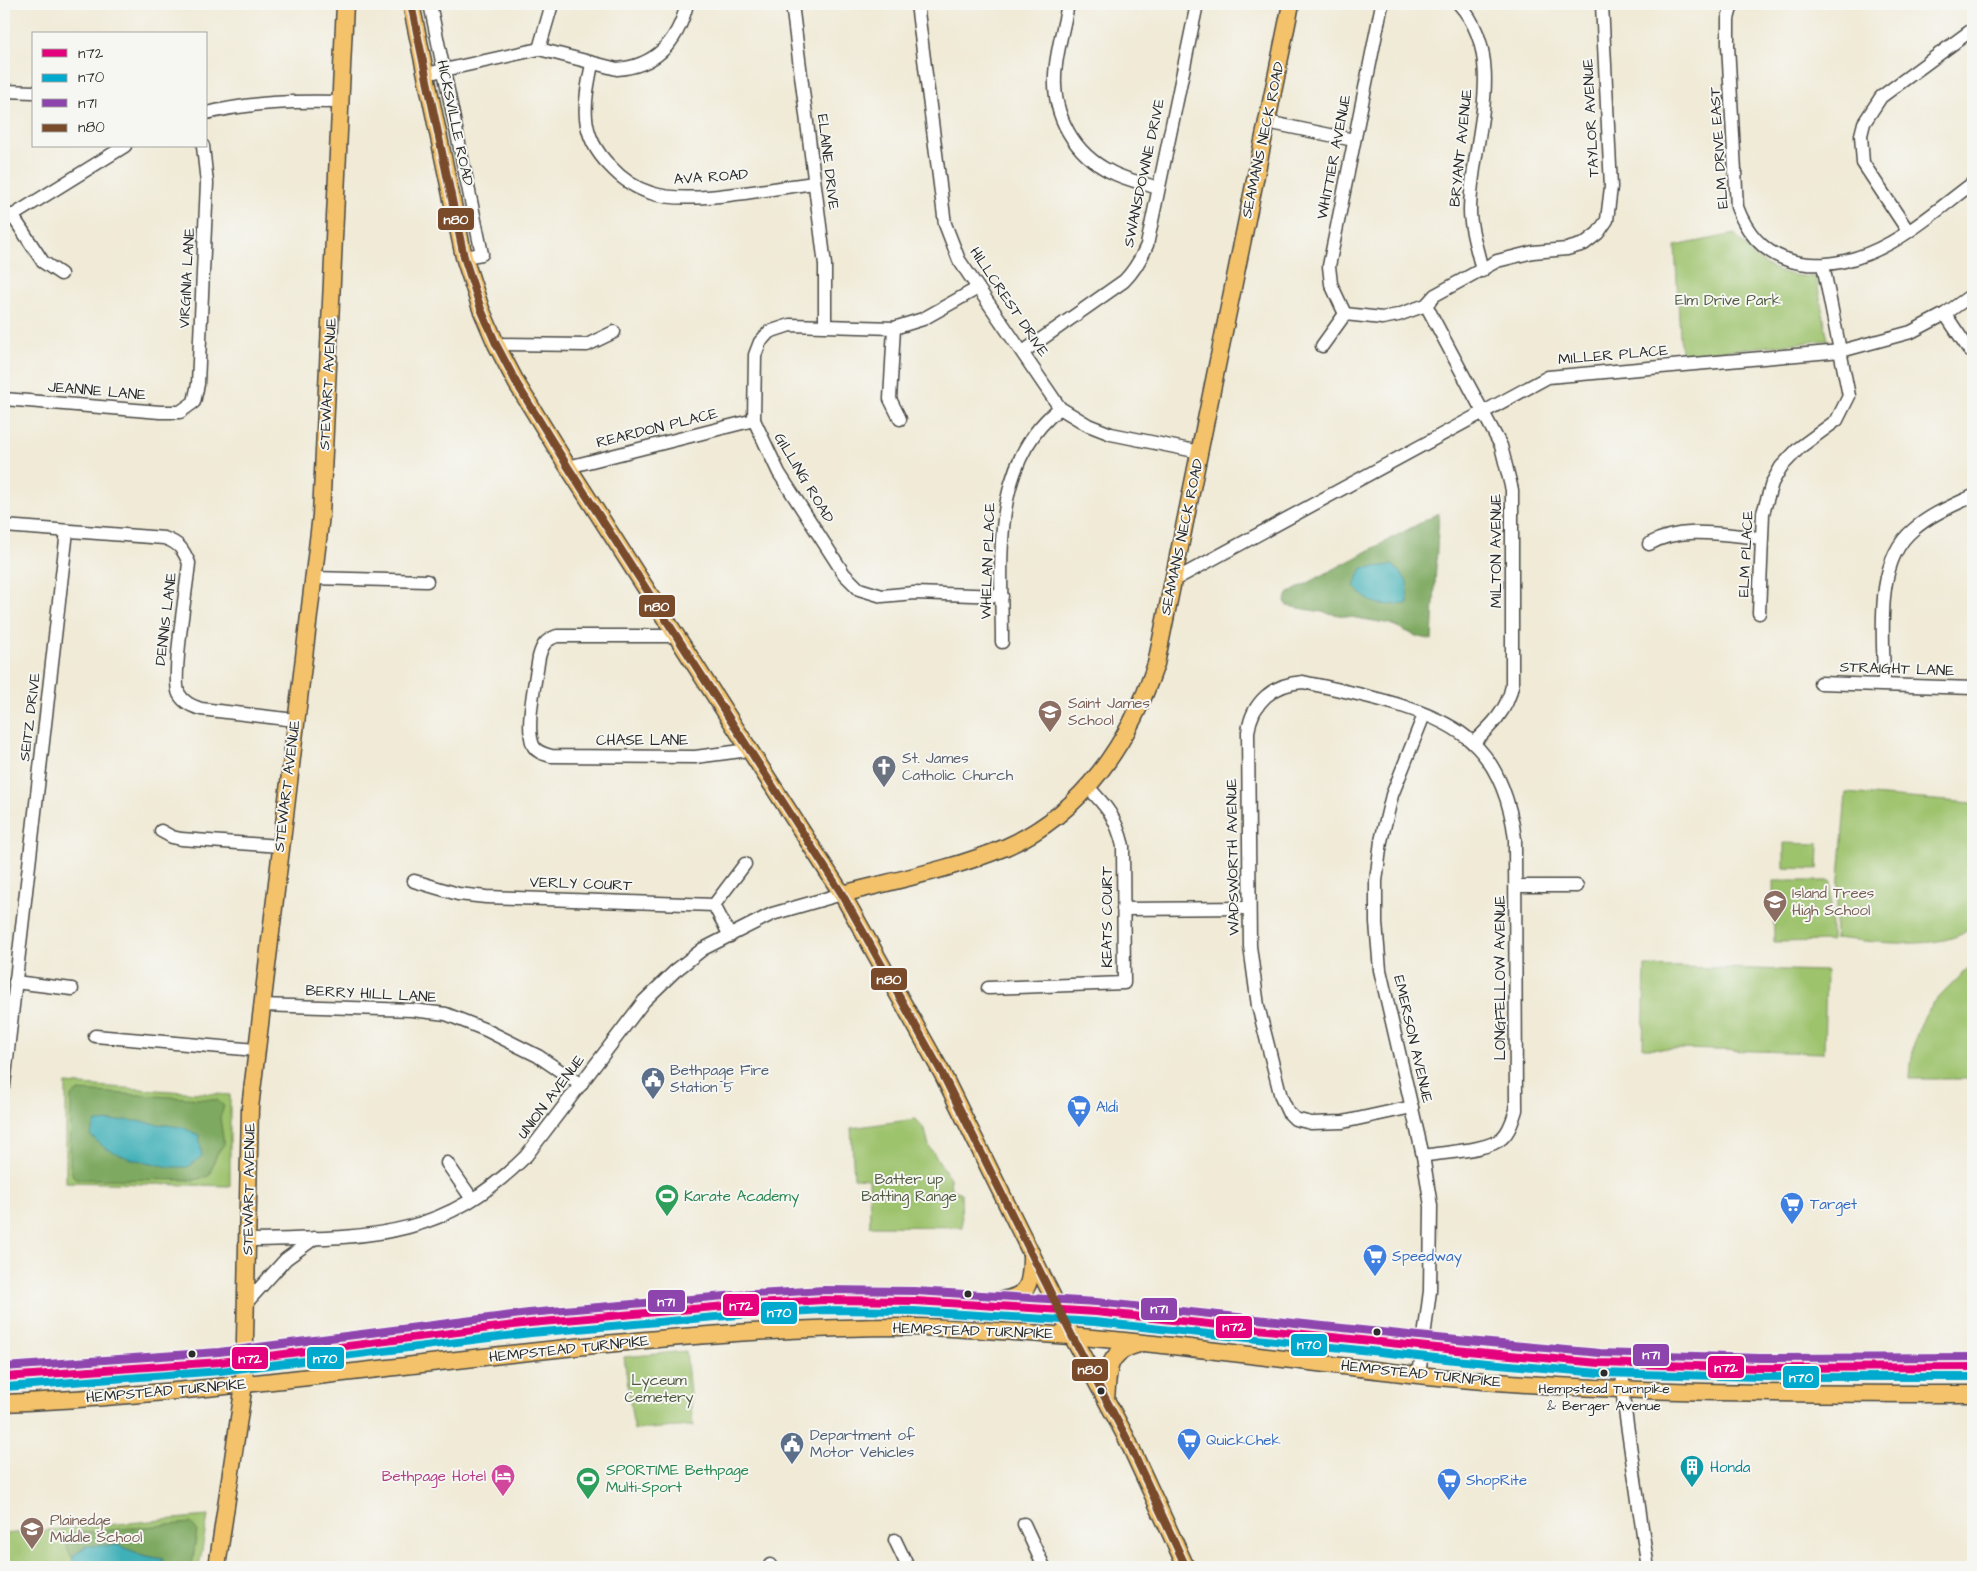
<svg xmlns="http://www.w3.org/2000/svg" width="1977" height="1571" font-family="'Architects Daughter',sans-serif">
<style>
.green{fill:#9ec36d;stroke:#64774c}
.forest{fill:#7ea960;stroke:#546a46}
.water{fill:#40b0b8;stroke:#366e72}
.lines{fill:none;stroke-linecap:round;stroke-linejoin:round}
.minor-casing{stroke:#494845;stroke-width:15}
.major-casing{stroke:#494845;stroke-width:19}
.minor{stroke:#fff;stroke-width:12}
.major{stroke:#f3c26a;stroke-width:16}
.bus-1-casing{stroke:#f6f6f2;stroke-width:11}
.bus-2-casing{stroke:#f6f6f2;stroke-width:11}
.bus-3-casing{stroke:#f6f6f2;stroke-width:11}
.bus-4-casing{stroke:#f6f6f2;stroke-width:11}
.bus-1{stroke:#e5007d;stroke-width:8}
.bus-2{stroke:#00a9ce;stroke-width:8}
.bus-3{stroke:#8e44ad;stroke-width:8}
.bus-4{stroke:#7a4b2a;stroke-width:8}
.bus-dot{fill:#2b2b2b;stroke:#f6f6f2;stroke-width:2}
.labels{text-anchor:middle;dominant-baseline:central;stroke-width:4;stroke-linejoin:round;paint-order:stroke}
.bus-label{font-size:14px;fill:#2b2b2b;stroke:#f6f6f2}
.street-label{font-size:15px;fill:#2b2b2b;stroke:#f6f6f2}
.park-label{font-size:15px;fill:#4e593f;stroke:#f6f6f2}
.education-label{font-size:15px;fill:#785e54;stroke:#f6f6f2;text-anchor:start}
.worship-label{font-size:15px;fill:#5b616d;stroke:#f6f6f2;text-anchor:start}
.service-label{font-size:15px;fill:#4e5e75;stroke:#f6f6f2;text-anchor:start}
.shop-label{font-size:15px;fill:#366cbe;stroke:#f6f6f2;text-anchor:start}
.leisure-label{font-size:15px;fill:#27864d;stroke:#f6f6f2;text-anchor:start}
.culture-label{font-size:15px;fill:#0d838f;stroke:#f6f6f2;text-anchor:start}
.hotel-label{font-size:15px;fill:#b23c85;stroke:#f6f6f2;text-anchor:end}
.line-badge{stroke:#f6f6f2;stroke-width:2}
.badge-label{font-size:14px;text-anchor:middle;font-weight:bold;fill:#fff}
</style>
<rect width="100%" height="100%" fill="#f6f6f2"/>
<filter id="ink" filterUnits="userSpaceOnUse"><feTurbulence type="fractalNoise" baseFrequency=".02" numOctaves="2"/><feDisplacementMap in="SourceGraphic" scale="10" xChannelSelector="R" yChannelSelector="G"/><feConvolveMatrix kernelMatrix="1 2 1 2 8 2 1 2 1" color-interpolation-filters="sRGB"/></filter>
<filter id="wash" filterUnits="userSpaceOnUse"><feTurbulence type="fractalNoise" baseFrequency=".0096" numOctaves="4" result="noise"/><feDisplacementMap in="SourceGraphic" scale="20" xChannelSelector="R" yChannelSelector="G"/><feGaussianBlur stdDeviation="1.12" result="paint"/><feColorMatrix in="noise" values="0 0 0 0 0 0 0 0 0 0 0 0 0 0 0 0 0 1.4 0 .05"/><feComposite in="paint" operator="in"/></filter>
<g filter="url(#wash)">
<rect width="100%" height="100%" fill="#f0ead6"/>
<g class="green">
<path d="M1735,234C1760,265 1775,276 1816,277L1828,340L1681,355L1675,246Z"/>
<path d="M1846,793L1973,803V926C1947,953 1869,941 1834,938Z"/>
<polygon points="1784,843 1819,844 1818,869 1784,868"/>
<polygon points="1773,881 1831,881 1831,941 1774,942"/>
<polygon points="1645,966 1826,971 1824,1053 1643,1048"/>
<path d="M1973,968V1079H1910C1913,1020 1927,1008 1968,969Z"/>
<polygon points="66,1084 230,1095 230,1186 66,1182"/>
<polygon points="915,1119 925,1130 929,1146 950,1178 951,1189 961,1193 962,1227 870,1226 869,1179 854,1178 851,1128"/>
<polygon points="686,1351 693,1426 634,1430 624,1357"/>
<polygon points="208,1516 199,1567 4,1567 4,1534"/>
</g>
<g class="forest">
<polygon points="1439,513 1432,640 1416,636 1391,624 1287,606 1285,600 1289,593"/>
<polygon points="79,1091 217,1100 224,1106 220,1118 224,1144 217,1154 209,1176 194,1180 79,1179 73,1176 70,1165 71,1096"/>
<polygon points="191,1523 197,1530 192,1567 161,1567 162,1559 142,1555 118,1545 74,1556 73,1559 68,1551 66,1540 71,1533"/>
</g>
<g class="water">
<path d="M1393,565L1407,581L1408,604C1381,605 1373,608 1354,586L1362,568Z"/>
<polygon points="127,1120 182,1127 199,1135 202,1156 188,1167 170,1167 128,1158 105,1148 90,1135 96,1122"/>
<polygon points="118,1545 142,1555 163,1559 161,1567 72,1567 73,1556 86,1546"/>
</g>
</g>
<g filter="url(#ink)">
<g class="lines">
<defs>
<g id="minor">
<polyline points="430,4 482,254 464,257"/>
<polyline points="792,4 825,265 825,325"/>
<polyline points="917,4 945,224 959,260 1060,408 1088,425 1111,434 1200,452"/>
<path d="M1068,4C1064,27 1056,52 1055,75C1053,116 1074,154 1111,172C1126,180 1143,183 1158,188"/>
<path d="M1459,4C1510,60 1470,145 1470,211C1470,230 1478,251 1482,271"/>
<path d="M1732,4L1728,19V45L1737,207C1763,277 1833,275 1890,243C1919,227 1946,203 1973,183"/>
<polyline points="539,49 552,4"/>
<path d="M592,64C584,104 578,134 610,166C622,179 634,188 651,193C688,206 772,188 814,183"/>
<path d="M426,74L539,49L617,69C657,66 678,41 687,4"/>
<polyline points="4,91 34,92"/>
<path d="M206,113C254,102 292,101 340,102"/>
<polyline points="1267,122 1354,140"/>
<polyline points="12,215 43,262 61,274"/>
<polyline points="4,221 125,146"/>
<polyline points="1908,231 1863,163 1861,135 1864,123 1881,97 1973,29"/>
<polyline points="978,288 923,319 894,328 790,325 769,332 760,342 755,355 754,420 779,473 844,574 859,589 882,596 914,593 1002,596"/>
<path d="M1426,305L1501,446L1512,490V686C1507,711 1491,726 1473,743"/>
<polyline points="1345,314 1382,318 1398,315 1426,305 1435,295 1497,261 1533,252 1567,249 1584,244 1598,233 1607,220 1611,187 1602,4"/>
<polyline points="1345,314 1331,284 1329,266 1382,4"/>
<polyline points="1945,314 1970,351"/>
<polyline points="894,328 890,399 900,419"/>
<polyline points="496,344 587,345 614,332"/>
<polyline points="1322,346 1345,314"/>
<path d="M1023,352L1124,281C1135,270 1141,259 1147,245L1197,4"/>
<polyline points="4,399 160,412 180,412 194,402 198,384 207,183 203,146"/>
<polyline points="568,467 754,420"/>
<path d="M4,526L164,538C179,543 183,549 189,563C187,586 171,680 179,694C184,703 192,706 201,709L295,720"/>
<path d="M1649,544C1682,525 1725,535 1761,538"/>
<polyline points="313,578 427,581"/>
<polyline points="1174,580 1548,377 1841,351 1911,332 1945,314 1973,294"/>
<polyline points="1759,613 1763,513 1772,483 1781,467 1799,448 1837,420 1849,396 1823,265"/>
<path d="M676,636H557C545,640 542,646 539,657C536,678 524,730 534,747C538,753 545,754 551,756L695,757L749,750"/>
<path d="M1002,642C1002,562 989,463 1060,408"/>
<polyline points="1820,683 1973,688"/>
<path d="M1884,684C1884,637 1873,563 1913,530C1931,514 1952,506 1973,496"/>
<polyline points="161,831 172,837 181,839 280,846"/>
<polyline points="414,881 458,894 486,897 714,905 730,936"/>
<polyline points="1516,886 1577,886"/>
<polyline points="714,905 745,864"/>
<polyline points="1123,909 1249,908"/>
<polyline points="15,982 72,989"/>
<path d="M988,988L1124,983L1123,846C1116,817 1107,807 1087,786"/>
<polyline points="261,1005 412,1010 446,1014 486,1030 538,1056 581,1085"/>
<polyline points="95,1036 256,1050"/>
<polyline points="4,1085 67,531"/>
<path d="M1412,1107L1343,1122L1311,1123L1295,1119L1288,1112L1281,1097L1258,1006L1250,946L1248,732C1252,702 1273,684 1303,682C1352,693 1436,707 1473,743C1499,767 1511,805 1515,839L1516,1110C1513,1119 1510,1131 1502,1138C1488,1151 1444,1152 1423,1156"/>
<polyline points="447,1163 472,1199"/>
<path d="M249,1240C363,1237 439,1243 526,1156L644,1001L675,971L703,949L772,914L842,894"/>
<polyline points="248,1301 286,1259 315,1238"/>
<polyline points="1624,1364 1622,1390 1647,1562"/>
<polyline points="1419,1375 1430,1291 1431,1206 1423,1156 1380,970 1376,923 1376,881 1381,841 1392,795 1424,715"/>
<polyline points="1024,1524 1044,1567"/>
<polyline points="895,1540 908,1567"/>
<polyline points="770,1565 771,1567"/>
</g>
<g id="major">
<polyline points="411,4 464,257 481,309 496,344 517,384 568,467 842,894 942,1073 1072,1336 1126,1437 1186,1567"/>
<path d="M842,894C896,880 954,869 1006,847C1083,813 1130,741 1156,664L1291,4"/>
<path d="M1000,1300C1032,1297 1031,1279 1031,1253"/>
<path d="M4,1377C119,1371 235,1362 350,1347C393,1342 435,1334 478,1329C547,1321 616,1315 686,1309C732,1305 778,1301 824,1300C1066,1297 1306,1338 1546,1359C1688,1371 1831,1367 1973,1367"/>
<path d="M1106,1399C1109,1369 1105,1353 1139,1344"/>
<path d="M4,1403C308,1390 609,1326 914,1327C947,1327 980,1330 1013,1332C1148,1340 1283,1360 1418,1375C1603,1394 1788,1394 1973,1394"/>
<polyline points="217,1567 244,1384 250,1108 321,515 345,4"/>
</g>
</defs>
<use href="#minor" class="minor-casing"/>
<use href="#major" class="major-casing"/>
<use href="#minor" class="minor"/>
<use href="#major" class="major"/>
<defs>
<polyline id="bus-1" points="4,1377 220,1362 530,1323 738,1305 824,1300 915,1301 1096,1312 1456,1350 1599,1363 1760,1368 1973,1367"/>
<polyline id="bus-2" points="5,1387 221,1371 531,1333 739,1315 824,1310 914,1311 1095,1322 1455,1360 1599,1373 1759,1377 1973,1377"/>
<polyline id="bus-3" points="4,1367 219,1352 529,1313 737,1295 824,1290 915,1291 1096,1302 1457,1340 1600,1353 1760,1358 1973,1357"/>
<polyline id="bus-4" points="411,4 464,257 481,309 496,344 517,384 568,467 842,894 942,1073 1072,1336 1126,1437 1186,1567"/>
</defs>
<use href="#bus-1" class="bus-1-casing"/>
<use href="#bus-2" class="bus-2-casing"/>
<use href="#bus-3" class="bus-3-casing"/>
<use href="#bus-4" class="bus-4-casing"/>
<use href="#bus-1" class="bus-1"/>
<use href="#bus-2" class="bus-2"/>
<use href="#bus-3" class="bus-3"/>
<use href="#bus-4" class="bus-4"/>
</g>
</g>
<defs>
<symbol id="school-pin" viewBox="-11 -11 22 30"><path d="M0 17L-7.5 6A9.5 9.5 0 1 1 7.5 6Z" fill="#8d6e63" stroke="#f6f6f2"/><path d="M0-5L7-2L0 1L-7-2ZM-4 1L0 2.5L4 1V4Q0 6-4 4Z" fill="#fff"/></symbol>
<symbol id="church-pin" viewBox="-11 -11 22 30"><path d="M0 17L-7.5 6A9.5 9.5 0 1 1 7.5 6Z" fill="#6b7280" stroke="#f6f6f2"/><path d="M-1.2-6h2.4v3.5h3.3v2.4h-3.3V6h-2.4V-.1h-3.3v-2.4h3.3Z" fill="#fff"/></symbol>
<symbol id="civic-pin" viewBox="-11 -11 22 30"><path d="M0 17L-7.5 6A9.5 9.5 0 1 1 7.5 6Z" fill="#5c6f8a" stroke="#f6f6f2"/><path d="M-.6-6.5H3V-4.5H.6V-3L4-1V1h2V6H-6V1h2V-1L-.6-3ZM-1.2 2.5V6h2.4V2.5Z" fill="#fff"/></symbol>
<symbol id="supermarket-pin" viewBox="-11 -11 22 30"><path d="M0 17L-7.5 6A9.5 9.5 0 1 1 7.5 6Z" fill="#3f7fe0" stroke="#f6f6f2"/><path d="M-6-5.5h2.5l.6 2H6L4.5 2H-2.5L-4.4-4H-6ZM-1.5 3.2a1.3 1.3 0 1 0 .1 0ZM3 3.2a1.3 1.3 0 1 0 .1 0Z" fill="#fff"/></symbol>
<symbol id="stadium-pin" viewBox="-11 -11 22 30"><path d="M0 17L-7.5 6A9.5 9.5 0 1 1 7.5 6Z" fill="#2e9e5b" stroke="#f6f6f2"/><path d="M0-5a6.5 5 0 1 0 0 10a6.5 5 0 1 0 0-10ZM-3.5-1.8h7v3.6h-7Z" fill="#fff"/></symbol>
<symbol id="building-pin" viewBox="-11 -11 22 30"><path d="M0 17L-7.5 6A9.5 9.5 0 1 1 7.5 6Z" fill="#0f9aa8" stroke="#f6f6f2"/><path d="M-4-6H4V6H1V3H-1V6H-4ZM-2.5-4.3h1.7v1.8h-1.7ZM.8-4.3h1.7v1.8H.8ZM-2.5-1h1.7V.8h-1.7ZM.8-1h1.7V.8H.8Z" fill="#fff"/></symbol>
<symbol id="hotel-pin" viewBox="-11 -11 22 30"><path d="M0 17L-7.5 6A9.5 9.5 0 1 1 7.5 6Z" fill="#d1479c" stroke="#f6f6f2"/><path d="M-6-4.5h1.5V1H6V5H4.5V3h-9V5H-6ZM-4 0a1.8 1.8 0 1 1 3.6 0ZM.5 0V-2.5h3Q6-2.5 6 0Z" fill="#fff"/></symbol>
</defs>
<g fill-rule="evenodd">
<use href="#school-pin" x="1036" y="698" width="28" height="38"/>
<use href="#church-pin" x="870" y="753" width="28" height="38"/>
<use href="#school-pin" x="1761" y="888" width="28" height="38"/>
<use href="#civic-pin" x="639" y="1065" width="28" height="38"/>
<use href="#supermarket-pin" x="1065" y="1093" width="28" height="38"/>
<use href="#stadium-pin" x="653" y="1182" width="28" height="38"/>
<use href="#supermarket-pin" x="1778" y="1190" width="28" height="38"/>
<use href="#supermarket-pin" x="1361" y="1242" width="28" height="38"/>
<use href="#supermarket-pin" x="1175" y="1426" width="28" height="38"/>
<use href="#civic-pin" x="778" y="1430" width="28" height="38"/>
<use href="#building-pin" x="1678" y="1453" width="28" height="38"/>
<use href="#hotel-pin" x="489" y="1462" width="28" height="38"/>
<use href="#stadium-pin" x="574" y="1465" width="28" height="38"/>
<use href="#supermarket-pin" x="1435" y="1466" width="28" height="38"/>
<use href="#school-pin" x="18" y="1515" width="28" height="38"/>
</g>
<g class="bus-dot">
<circle cx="968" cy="1294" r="4.5"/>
<circle cx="1377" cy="1332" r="4.5"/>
<circle cx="192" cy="1354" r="4.5"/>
<circle cx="1604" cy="1373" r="4.5"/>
<circle cx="1101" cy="1391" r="4.5"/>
</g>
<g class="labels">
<g class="bus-label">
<text x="1604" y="1389">Hempstead Turnpike<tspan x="1604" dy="17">&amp; Berger Avenue</tspan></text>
</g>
<g class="street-label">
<text transform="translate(1591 118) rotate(-93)">TAYLOR AVENUE</text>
<text transform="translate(455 123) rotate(78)">HICKSVILLE ROAD</text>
<text transform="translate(1263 140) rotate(-78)">SEAMANS NECK ROAD</text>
<text transform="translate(1461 148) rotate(-84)">BRYANT AVENUE</text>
<text transform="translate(1719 148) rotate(-94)">ELM DRIVE EAST</text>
<text transform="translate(1334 157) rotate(-79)">WHITTIER AVENUE</text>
<text transform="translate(828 162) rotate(83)">ELAINE DRIVE</text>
<text transform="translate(1144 173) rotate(-78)">SWANSDOWNE DRIVE</text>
<text transform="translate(711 177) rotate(-4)">AVA ROAD</text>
<text transform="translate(187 278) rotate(-87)">VIRGINIA LANE</text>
<text transform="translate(1009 302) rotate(56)">HILLCREST DRIVE</text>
<text transform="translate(1613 355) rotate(-5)">MILLER PLACE</text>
<text transform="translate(328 384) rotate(-87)">STEWART AVENUE</text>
<text transform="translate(97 391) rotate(5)">JEANNE LANE</text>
<text transform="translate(657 428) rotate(-14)">REARDON PLACE</text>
<text transform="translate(804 478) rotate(59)">GILLING ROAD</text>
<text transform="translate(1182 537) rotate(-78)">SEAMANS NECK ROAD</text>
<text transform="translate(1496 551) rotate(-90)">MILTON AVENUE</text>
<text transform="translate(1746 554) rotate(-87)">ELM PLACE</text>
<text transform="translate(988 561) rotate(-88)">WHELAN PLACE</text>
<text transform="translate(166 619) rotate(-83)">DENNIS LANE</text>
<text transform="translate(1897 669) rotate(2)">STRAIGHT LANE</text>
<text transform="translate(30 717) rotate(-83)">SEITZ DRIVE</text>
<text x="642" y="740">CHASE LANE</text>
<text transform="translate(287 786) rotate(-83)">STEWART AVENUE</text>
<text transform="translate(1233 857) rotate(-91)">WADSWORTH AVENUE</text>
<text transform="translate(581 884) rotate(2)">VERLY COURT</text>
<text transform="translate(1107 917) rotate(-90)">KEATS COURT</text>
<text transform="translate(1500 978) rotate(-90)">LONGFELLOW AVENUE</text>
<text transform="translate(371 994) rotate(3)">BERRY HILL LANE</text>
<text transform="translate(1413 1039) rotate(77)">EMERSON AVENUE</text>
<text transform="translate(551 1097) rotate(-53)">UNION AVENUE</text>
<text transform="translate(249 1189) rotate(-89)">STEWART AVENUE</text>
<text transform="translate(973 1331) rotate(2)">HEMPSTEAD TURNPIKE</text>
<text transform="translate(569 1349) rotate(-6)">HEMPSTEAD TURNPIKE</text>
<text transform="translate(1421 1374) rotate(6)">HEMPSTEAD TURNPIKE</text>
<text transform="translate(166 1391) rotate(-5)">HEMPSTEAD TURNPIKE</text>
</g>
<g class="park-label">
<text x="1728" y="300">Elm Drive Park</text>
<text x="909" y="1179">Batter up<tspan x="909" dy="17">Batting Range</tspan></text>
<text x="659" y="1380">Lyceum<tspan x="659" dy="17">Cemetery</tspan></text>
</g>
<g class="education-label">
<text x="1068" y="703">Saint James<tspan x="1068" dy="17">School</tspan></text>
<text x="1792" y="893">Island Trees<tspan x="1792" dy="17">High School</tspan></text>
<text x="50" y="1520">Plainedge<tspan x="50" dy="17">Middle School</tspan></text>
</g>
<g class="worship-label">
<text x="902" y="758">St. James<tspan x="902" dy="17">Catholic Church</tspan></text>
</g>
<g class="service-label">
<text x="670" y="1070">Bethpage Fire<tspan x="670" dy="17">Station 5</tspan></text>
<text x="810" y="1435">Department of<tspan x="810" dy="17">Motor Vehicles</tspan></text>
</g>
<g class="shop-label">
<text x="1096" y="1107">Aldi</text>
<text x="1810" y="1204">Target</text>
<text x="1392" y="1256">Speedway</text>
<text x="1206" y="1440">QuickChek</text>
<text x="1466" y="1480">ShopRite</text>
</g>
<g class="leisure-label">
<text x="684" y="1196">Karate Academy</text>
<text x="606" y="1470">SPORTIME Bethpage<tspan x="606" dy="17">Multi-Sport</tspan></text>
</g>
<g class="culture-label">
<text x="1710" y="1467">Honda</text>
</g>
<g class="hotel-label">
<text x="486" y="1476">Bethpage Hotel</text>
</g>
</g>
<g class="line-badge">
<rect x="437" y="207" width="38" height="24" rx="5" fill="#7a4b2a"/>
<rect x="638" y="594" width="38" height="24" rx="5" fill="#7a4b2a"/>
<rect x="870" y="967" width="38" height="24" rx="5" fill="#7a4b2a"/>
<rect x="647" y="1289" width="39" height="24" rx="5" fill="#8e44ad"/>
<rect x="722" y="1293" width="38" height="24" rx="5" fill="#e5007d"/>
<rect x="1140" y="1297" width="38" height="24" rx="5" fill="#8e44ad"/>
<rect x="760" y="1301" width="38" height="24" rx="5" fill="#00a9ce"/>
<rect x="1215" y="1315" width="38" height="24" rx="5" fill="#e5007d"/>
<rect x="1290" y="1333" width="38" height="24" rx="5" fill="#00a9ce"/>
<rect x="1632" y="1343" width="38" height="24" rx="5" fill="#8e44ad"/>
<rect x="306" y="1346" width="39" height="24" rx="5" fill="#00a9ce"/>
<rect x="231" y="1346" width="38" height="24" rx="5" fill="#e5007d"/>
<rect x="1707" y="1355" width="38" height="24" rx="5" fill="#e5007d"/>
<rect x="1071" y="1358" width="38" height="24" rx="5" fill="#7a4b2a"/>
<rect x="1782" y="1365" width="38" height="24" rx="5" fill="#00a9ce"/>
</g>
<g class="badge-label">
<text x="456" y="224">n80</text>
<text x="657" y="611">n80</text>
<text x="889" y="984">n80</text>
<text x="666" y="1306">n71</text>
<text x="741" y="1310">n72</text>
<text x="1159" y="1313">n71</text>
<text x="779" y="1317">n70</text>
<text x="1234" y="1331">n72</text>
<text x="1309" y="1349">n70</text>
<text x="1651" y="1359">n71</text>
<text x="325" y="1363">n70</text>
<text x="250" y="1363">n72</text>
<text x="1726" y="1372">n72</text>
<text x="1090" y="1374">n80</text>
<text x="1801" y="1382">n70</text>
</g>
<rect width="1977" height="1571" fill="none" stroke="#f6f6f2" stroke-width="20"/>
<rect x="32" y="32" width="175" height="115" fill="#f6f6f2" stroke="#a5a5a2"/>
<rect x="42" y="49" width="25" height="8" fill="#e5007d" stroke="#a5a5a2"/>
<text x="78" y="58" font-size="15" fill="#2b2b2b">n72</text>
<rect x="42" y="74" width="25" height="8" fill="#00a9ce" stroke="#a5a5a2"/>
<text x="78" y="82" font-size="15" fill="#2b2b2b">n70</text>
<rect x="42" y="99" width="25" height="8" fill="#8e44ad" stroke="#a5a5a2"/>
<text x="78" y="108" font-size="15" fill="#2b2b2b">n71</text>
<rect x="42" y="124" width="25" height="8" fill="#7a4b2a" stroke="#a5a5a2"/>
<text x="78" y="132" font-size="15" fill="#2b2b2b">n80</text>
</svg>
